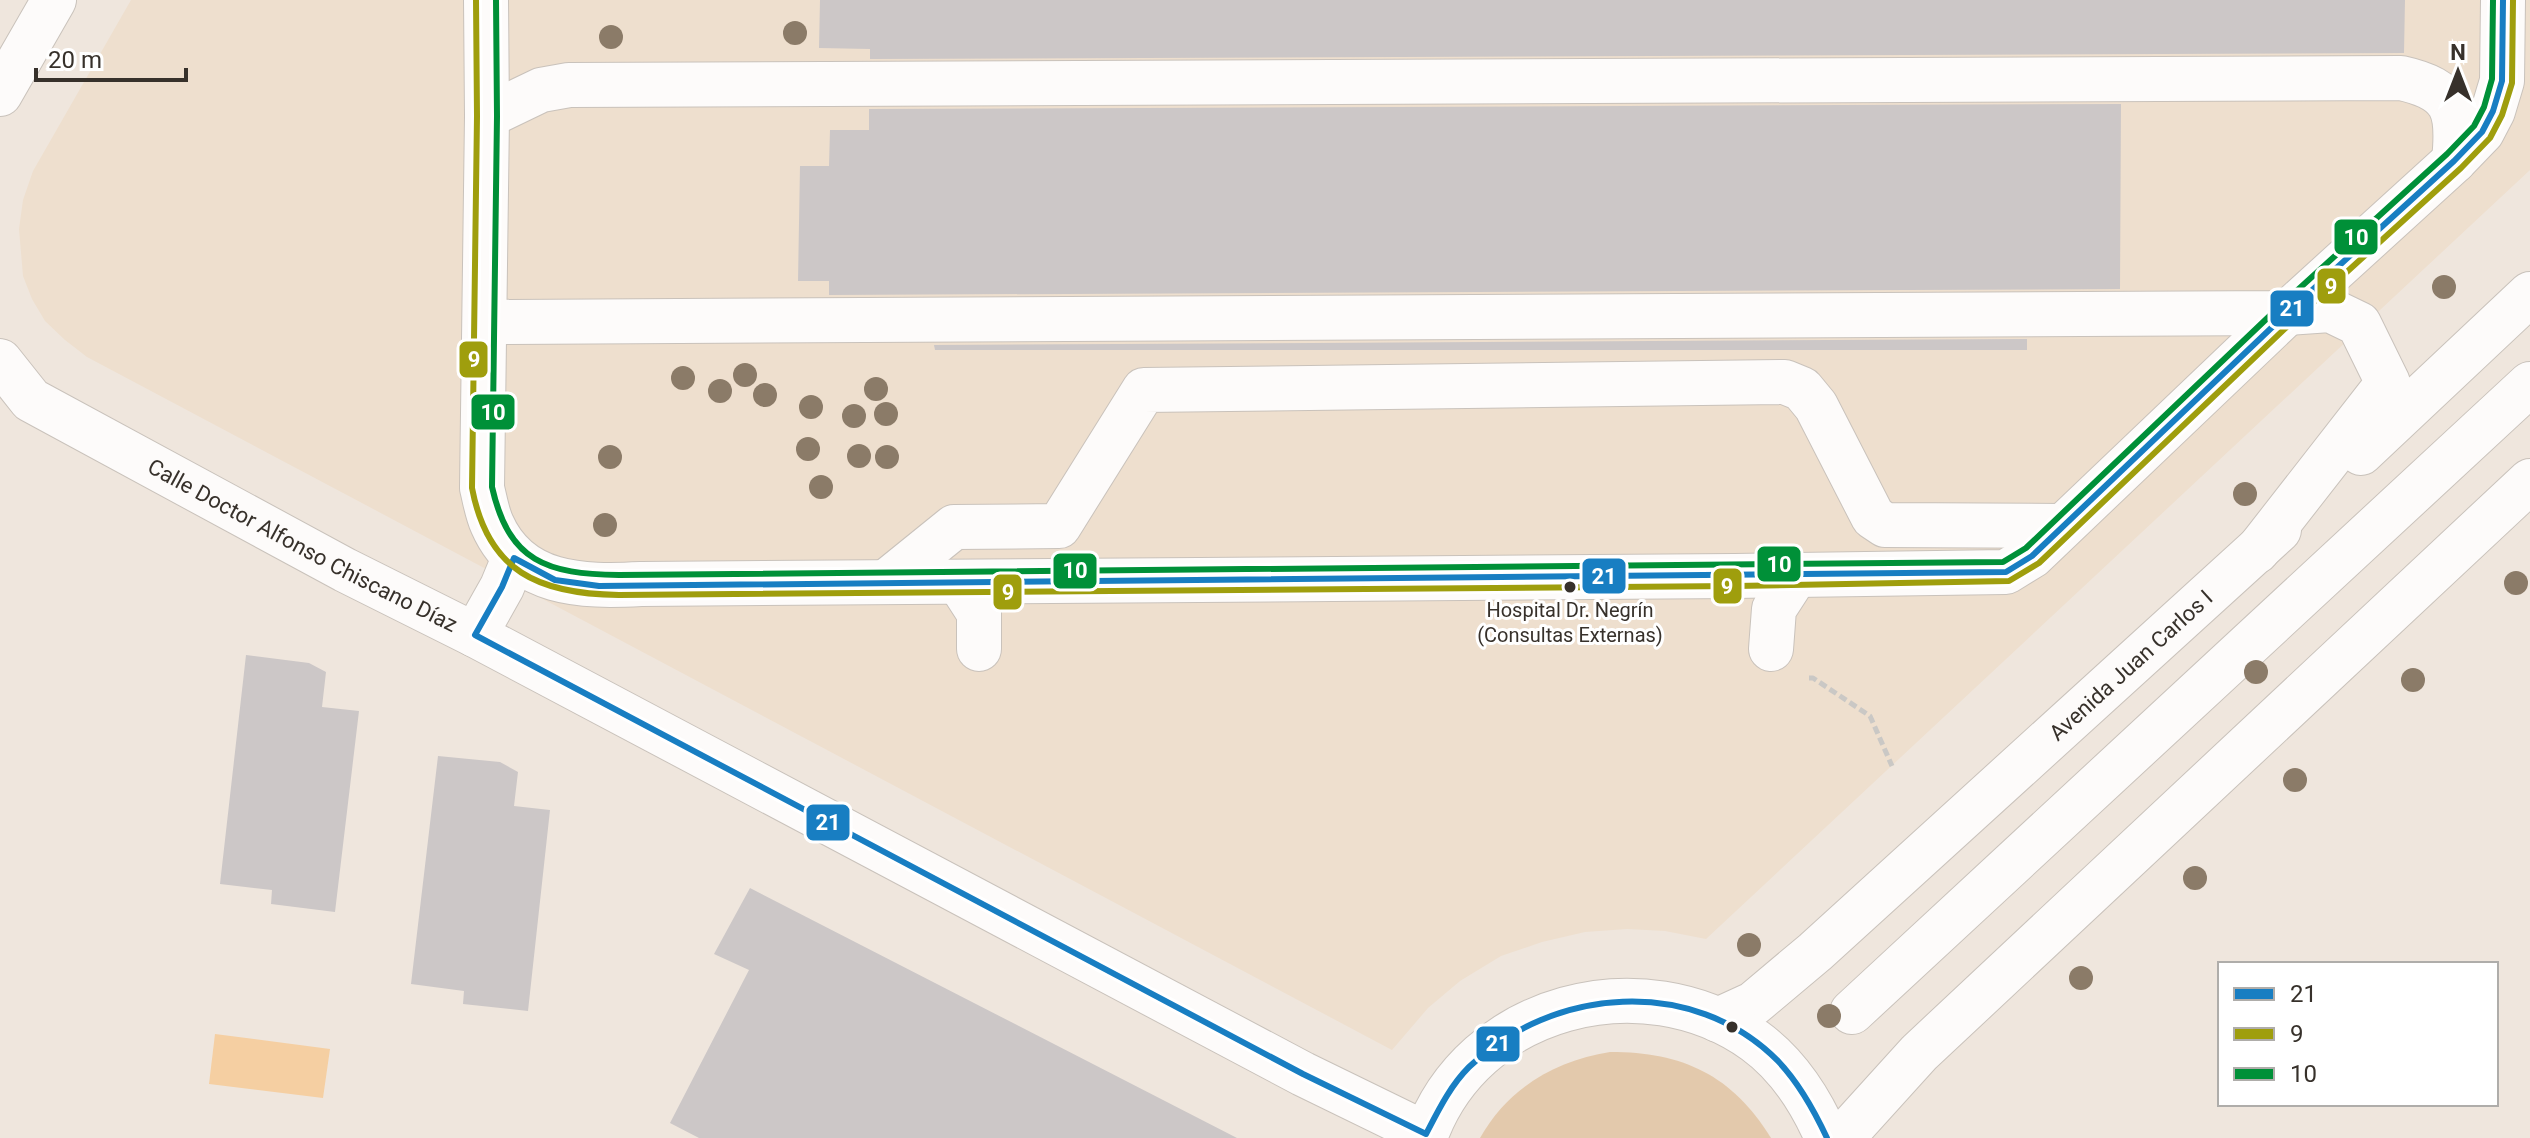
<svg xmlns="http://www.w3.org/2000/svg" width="2530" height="1138" font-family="Roboto,sans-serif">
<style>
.built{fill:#eedfce}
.green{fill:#e3c9ac}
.water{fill:#f5cfa2}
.building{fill:#ccc7c7}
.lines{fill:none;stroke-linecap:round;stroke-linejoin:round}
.minor-casing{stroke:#c9c2bb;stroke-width:46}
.path{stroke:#cac8c5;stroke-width:5;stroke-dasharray:8 4;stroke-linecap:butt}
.minor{stroke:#fdfbfa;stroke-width:44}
.bus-1-casing{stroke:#fff;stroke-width:12}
.bus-2-casing{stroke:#fff;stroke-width:12}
.bus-3-casing{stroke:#fff;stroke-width:12}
.bus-1{stroke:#187ec2;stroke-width:6}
.bus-2{stroke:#9f9e0d;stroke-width:6}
.bus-3{stroke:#009038;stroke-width:6}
.tree{fill:#8b7b68}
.bus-dot{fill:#37312b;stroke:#fff;stroke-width:3}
.labels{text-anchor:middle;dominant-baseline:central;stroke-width:6;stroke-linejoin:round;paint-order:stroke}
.bus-label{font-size:20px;fill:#37312b;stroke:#fff}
.street-label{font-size:22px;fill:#37312b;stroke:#fff}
.line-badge{stroke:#fff;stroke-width:3}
.badge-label{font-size:22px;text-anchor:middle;font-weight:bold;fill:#fff}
</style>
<rect width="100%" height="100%" fill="#efe6dd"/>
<polygon class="built" points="131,0 2530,0 2530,170 1706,939 1665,931 1627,929 1585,932 1542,942 1501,956 1460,981 1428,1008 1392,1050 87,357 65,340 45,321 32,299 23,276 19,229 23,200 33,171"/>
<path class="green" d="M1610,1052C1683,1052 1732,1075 1771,1138H1480C1508,1088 1555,1061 1610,1052Z"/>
<polygon class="water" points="215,1034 330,1049 323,1098 209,1084"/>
<g class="building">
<polygon points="820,0 2405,0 2404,53 870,59 870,49 819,48"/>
<polygon points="2121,104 2120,289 829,295 829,281 798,281 800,166 829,166 830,130 869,130 869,109"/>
<polygon points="2027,339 2027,350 935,350 934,345"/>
<polygon points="246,655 309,663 326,672 322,707 359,711 335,912 271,904 272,890 220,884"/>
<polygon points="438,756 500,762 518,772 514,806 550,810 528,1011 463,1004 464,991 411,984"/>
<polygon points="750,888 1237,1138 699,1138 670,1123 749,970 714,954"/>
</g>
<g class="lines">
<defs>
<g id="minor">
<path d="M486,0L487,116L482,488C485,500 487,513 492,524C519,586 582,587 641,584L1735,576L2006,572L2032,556L2287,313L2454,161L2482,132L2493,111L2502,81L2503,0"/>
<polyline points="0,94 54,0"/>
<path d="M487,116L541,90L569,85L2401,78C2455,90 2459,111 2454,161"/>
<polyline points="485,322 2287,313 2330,310 2359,324 2388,383 2257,551"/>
<path id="s1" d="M0,361L31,400L345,570L475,635L1303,1074L1426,1134"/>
<polyline points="2361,453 2530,294"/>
<polyline points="886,582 954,527 1059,526 1144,390 1785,382 1802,389 1816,406 1873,517 1885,525 2062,526"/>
<polyline points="959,582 979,613 979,649"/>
<polyline points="475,635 502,587 514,558"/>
<polyline points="1771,649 1774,609 1796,575"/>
<polyline points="1852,1012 2530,384"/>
<path id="s2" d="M1718,1020L1753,1004L1815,952L2279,530"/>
<path d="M1425,1138C1472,1004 1643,961 1755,1041C1788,1065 1811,1101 1827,1138"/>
<polyline points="1842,1138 1919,1053 2530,481"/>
</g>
</defs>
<use href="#minor" class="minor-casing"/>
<polyline class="path" points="1809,678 1813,678 1870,716 1892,766"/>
<use href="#minor" class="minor"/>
<defs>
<path id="bus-1" d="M1827,1138C1814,1110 1799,1083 1778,1061C1693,975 1552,987 1469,1067C1450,1086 1438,1111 1426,1134L1303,1074L475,635L502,587L514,558L555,580L599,586L2006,572L2032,556L2287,313L2454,161L2482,132L2493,111L2502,81L2503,0"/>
<path id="bus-2" d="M476,0L477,116L472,488C488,572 539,594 619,595L1735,586L2009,581L2039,563L2294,320L2461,168L2490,138L2502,115L2512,83L2513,0"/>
<path id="bus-3" d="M496,0L497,116L492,487C509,562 547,574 619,575L2003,562L2026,548L2280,306L2447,154L2474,126L2484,107L2492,79L2493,0"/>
</defs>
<use href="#bus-1" class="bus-1-casing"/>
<use href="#bus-2" class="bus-2-casing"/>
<use href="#bus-3" class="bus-3-casing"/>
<use href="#bus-1" class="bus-1"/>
<use href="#bus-2" class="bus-2"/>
<use href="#bus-3" class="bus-3"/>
</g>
<g class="tree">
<circle cx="795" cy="33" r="12"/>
<circle cx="611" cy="37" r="12"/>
<circle cx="2444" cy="287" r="12"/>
<circle cx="745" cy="375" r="12"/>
<circle cx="683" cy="378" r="12"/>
<circle cx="876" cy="389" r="12"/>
<circle cx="720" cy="391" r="12"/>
<circle cx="765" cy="395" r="12"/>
<circle cx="811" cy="407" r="12"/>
<circle cx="886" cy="414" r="12"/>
<circle cx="854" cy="416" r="12"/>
<circle cx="808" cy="449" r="12"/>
<circle cx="859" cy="456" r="12"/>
<circle cx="610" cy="457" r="12"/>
<circle cx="887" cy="457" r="12"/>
<circle cx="821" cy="487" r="12"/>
<circle cx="2245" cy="494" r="12"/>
<circle cx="605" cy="525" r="12"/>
<circle cx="2516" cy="583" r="12"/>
<circle cx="2256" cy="672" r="12"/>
<circle cx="2413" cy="680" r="12"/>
<circle cx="2295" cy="780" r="12"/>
<circle cx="2195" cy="878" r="12"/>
<circle cx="1749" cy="945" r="12"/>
<circle cx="2081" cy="978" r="12"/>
<circle cx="1829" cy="1016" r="12"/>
</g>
<g class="bus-dot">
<circle cx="1570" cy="587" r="7"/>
<circle cx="1732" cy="1027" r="7"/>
</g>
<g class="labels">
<g class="bus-label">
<text x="1570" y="610">Hospital Dr. Negrín<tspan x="1570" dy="25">(Consultas Externas)</tspan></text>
</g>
<g class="street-label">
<text stroke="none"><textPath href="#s1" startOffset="358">Calle Doctor Alfonso Chiscano Díaz</textPath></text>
<text stroke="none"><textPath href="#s2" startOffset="546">Avenida Juan Carlos I</textPath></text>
</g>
</g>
<g class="line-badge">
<rect x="2333" y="218" width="46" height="38" rx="8" fill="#009038"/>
<rect x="2316" y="267" width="31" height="38" rx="8" fill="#9f9e0d"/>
<rect x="2269" y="289" width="46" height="39" rx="8" fill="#187ec2"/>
<rect x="458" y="340" width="31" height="39" rx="8" fill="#9f9e0d"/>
<rect x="470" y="393" width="46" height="38" rx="8" fill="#009038"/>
<rect x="1756" y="545" width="46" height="38" rx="8" fill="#009038"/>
<rect x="1052" y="552" width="46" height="38" rx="8" fill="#009038"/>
<rect x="1581" y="557" width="46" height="38" rx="8" fill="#187ec2"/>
<rect x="1712" y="567" width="31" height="38" rx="8" fill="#9f9e0d"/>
<rect x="992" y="573" width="31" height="38" rx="8" fill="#9f9e0d"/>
<rect x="805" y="803" width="46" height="39" rx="8" fill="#187ec2"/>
<rect x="1475" y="1025" width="46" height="38" rx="8" fill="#187ec2"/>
</g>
<g class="badge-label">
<text x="2356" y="245">10</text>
<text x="2331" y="294">9</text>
<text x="2292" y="316">21</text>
<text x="474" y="367">9</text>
<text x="493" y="420">10</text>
<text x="1779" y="572">10</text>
<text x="1075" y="578">10</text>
<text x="1604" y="584">21</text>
<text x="1727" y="594">9</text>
<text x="1008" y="600">9</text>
<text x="828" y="830">21</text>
<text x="1498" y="1051">21</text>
</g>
<rect x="2218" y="962" width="280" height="144" fill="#ffffff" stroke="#afadaa" stroke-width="2"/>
<rect x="2234" y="988" width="40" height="12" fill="#187ec2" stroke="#afadaa" stroke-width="2"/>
<text x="2290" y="1002" font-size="24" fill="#37312b">21</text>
<rect x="2234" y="1028" width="40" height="12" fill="#9f9e0d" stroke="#afadaa" stroke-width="2"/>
<text x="2290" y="1042" font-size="24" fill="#37312b">9</text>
<rect x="2234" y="1068" width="40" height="12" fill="#009038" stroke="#afadaa" stroke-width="2"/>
<text x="2290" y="1082" font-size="24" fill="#37312b">10</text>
<g transform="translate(2458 72)" stroke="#ffffff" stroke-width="6" paint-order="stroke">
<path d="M0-6L14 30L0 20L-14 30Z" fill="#37312b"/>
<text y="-12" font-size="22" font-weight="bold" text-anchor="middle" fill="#37312b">N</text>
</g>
<path d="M36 68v12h150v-12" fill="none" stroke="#37312b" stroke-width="4"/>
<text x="48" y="68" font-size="24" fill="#37312b" stroke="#ffffff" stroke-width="6" paint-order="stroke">20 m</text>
</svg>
